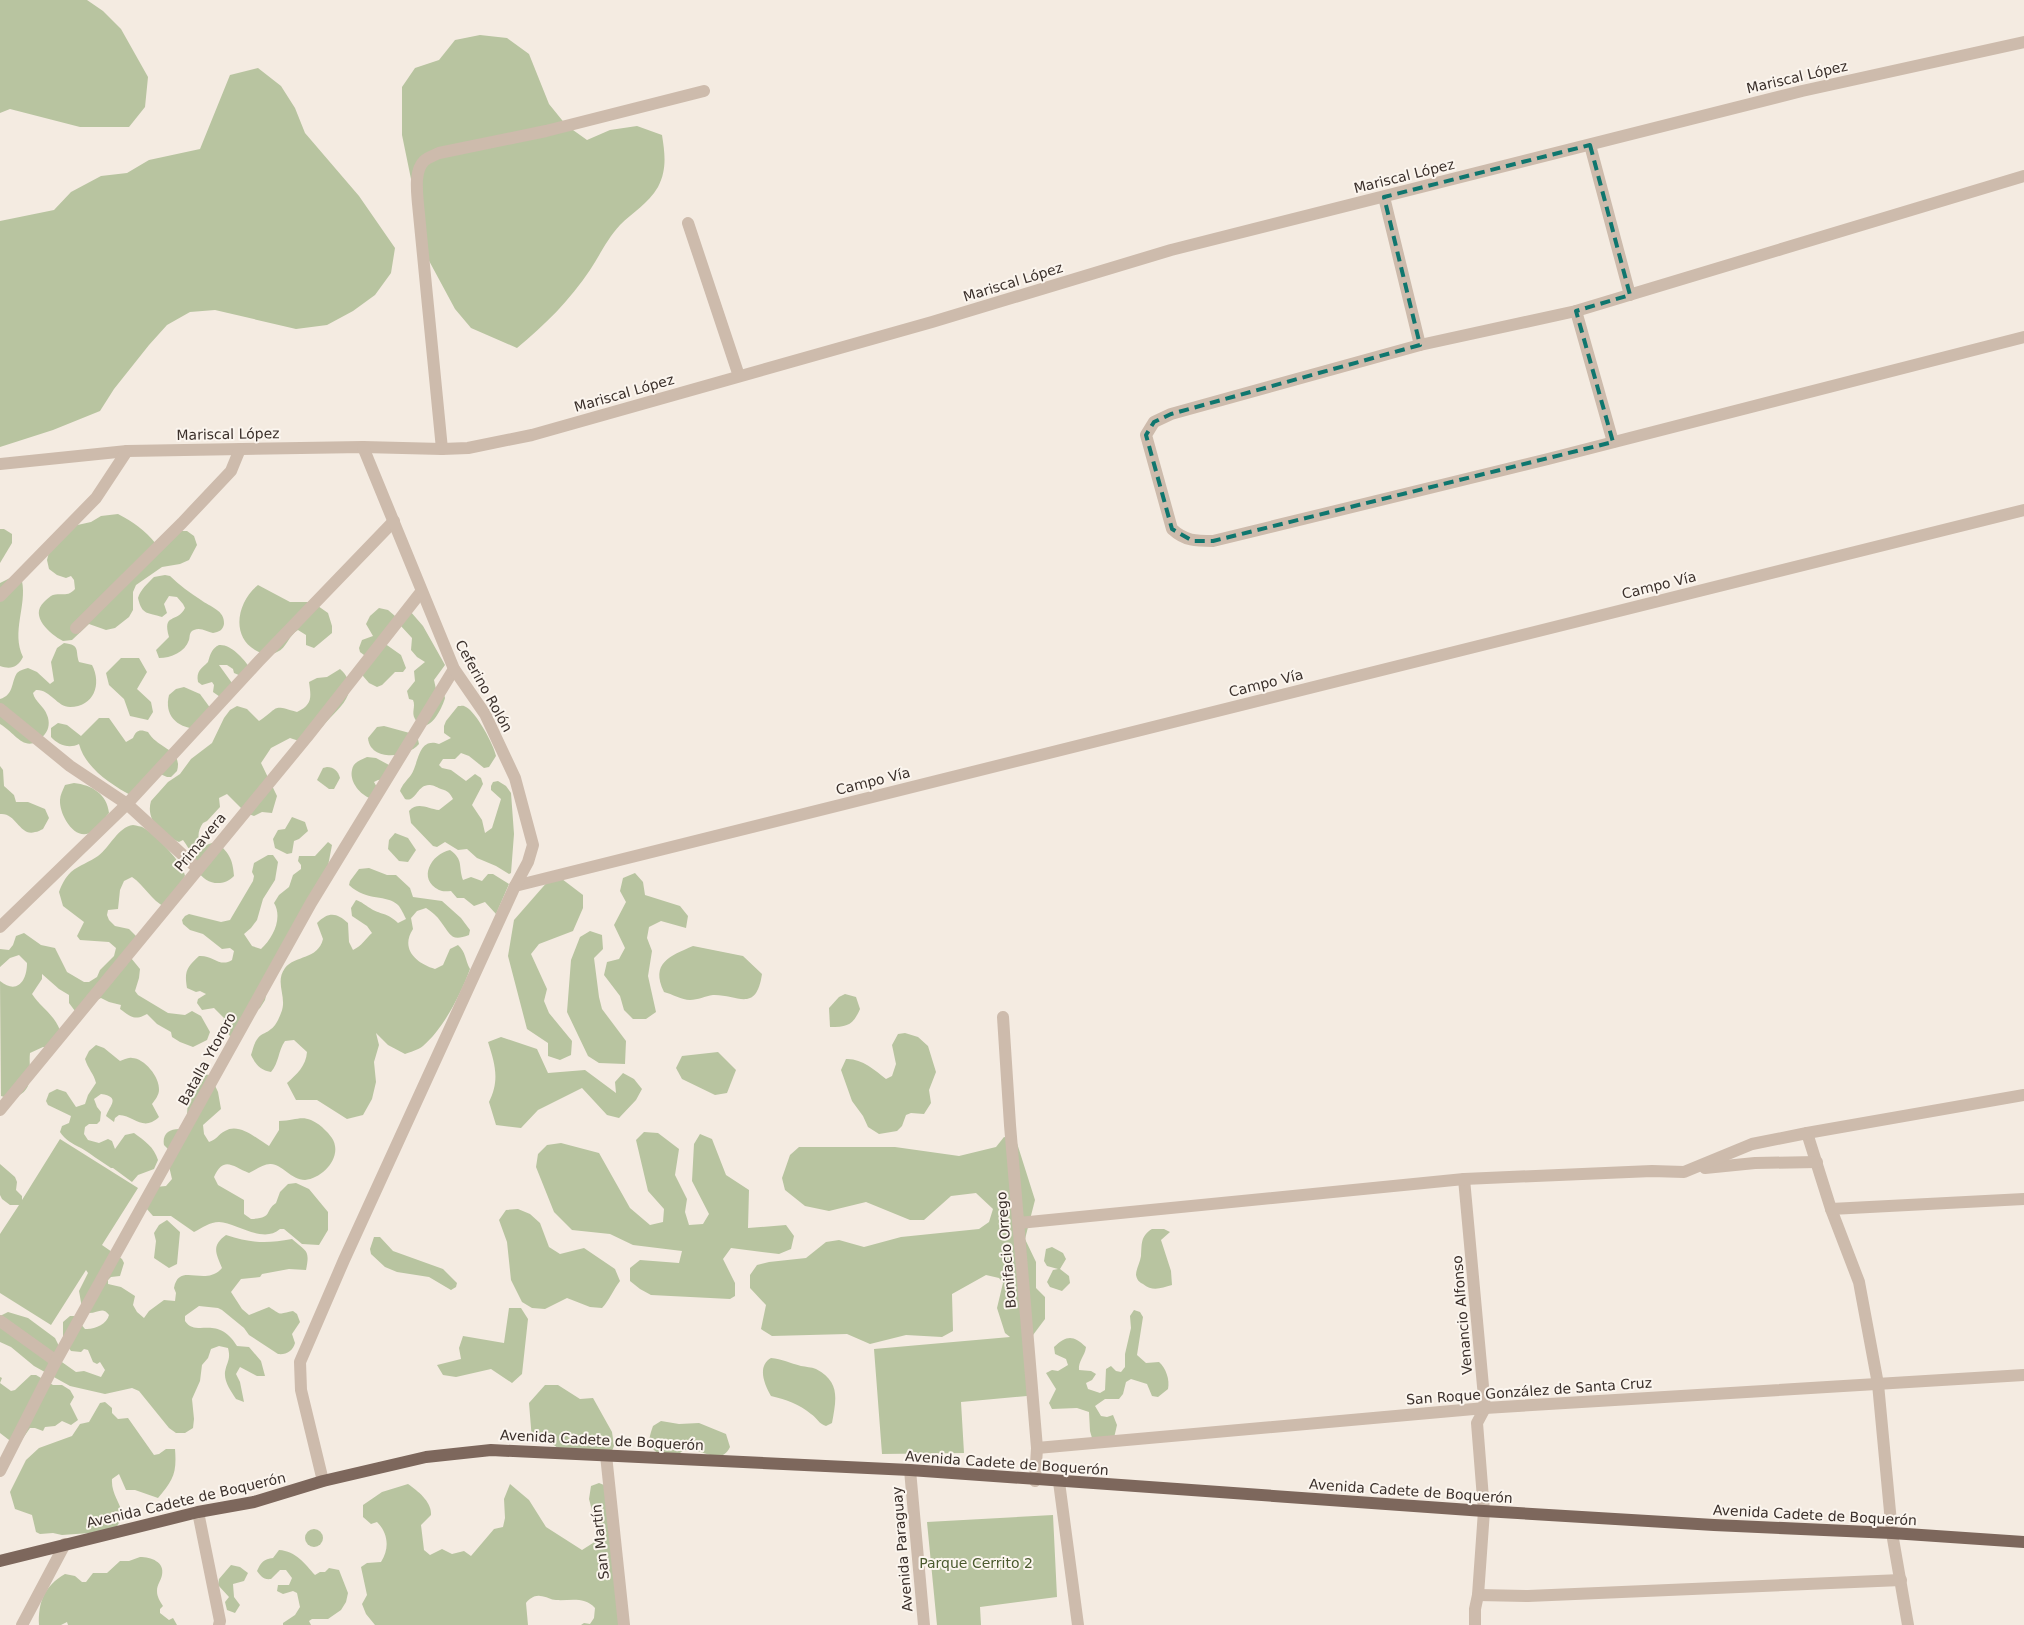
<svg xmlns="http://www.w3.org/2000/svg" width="2024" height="1625" font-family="'DejaVu Sans',sans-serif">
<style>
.green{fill:#b8c4a0}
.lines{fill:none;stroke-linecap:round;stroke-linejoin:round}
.minor{stroke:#cdbbac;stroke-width:12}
.major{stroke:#7d675c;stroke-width:12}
.marked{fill:none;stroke:#0f766e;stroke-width:4;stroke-dasharray:10 6;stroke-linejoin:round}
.labels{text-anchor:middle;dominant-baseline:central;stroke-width:4;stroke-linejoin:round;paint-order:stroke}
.street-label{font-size:14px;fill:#3b302b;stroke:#fbf5ee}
.park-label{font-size:14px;fill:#4a5a2e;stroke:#fbf5ee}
</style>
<rect width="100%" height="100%" fill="#f4ebe1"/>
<g class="green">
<polygon points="0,0 87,0 103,11 121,29 148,77 145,107 129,127 80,127 10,109 0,113"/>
<path d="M480,35L507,38L529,54L549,104L566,125L587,140L610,130L637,126L662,135C665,154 667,170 658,187C648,204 633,212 620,225C607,239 600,255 590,270C570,300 545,325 517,348L471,328L455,309L427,257L402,135V87L415,68L439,60L455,40Z"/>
<polygon points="258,68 281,86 295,108 305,133 359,196 395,248 391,273 375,295 353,311 327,325 296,329 215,310 190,312 167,325 149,345 114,389 100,411 53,430 0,447 0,221 54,210 71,192 101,176 127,173 149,160 200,149 230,75"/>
<path d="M118,514C133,522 145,530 156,544L177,531H187L194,536L197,545L189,560L180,564L162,567L136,585L133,592V610L129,617L115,628L106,630L89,624L72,640L63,641C50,634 29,616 44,602C46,600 50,596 53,595C63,593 68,597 75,589L74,580L71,576L66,578L57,575L49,569L47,560L49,552L73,526L91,522L101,516Z"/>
<polygon points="0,529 4,529 12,534 12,543 0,563"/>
<path d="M165,575L170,576C179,585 190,593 201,600C210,607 225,610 224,624C223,630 219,632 213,633C207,632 201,627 194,630C189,632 190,636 189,640C185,652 171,658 159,658L156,650L169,637C162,612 177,624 185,608L183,604L177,597L169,596L164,604L167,613L162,617C148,612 142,616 138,598C140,590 148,583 154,577Z"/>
<path d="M14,576L22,581C27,606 11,632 23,657C18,667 11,670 0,666V583Z"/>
<path d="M258,585L290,602H308L318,606L328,613L332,626V633L314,648L306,645V635L298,630C288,636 287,648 277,652C270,656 262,654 255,650C230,635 238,601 258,585Z"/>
<polygon points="379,608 388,610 395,616 384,643 401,655 406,668 403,672 395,672 382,685 377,687 369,683 363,676 364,655 360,652 359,648 362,640 373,636 366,624 370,616"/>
<path d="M410,611L423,626L445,665L434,680L436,689L444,694L445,698C442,709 427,739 415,719C411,712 416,707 413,700L409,699L407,691L415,681L414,671L425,662L417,657L411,650L412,638L400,625Z"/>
<path d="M64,643C81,645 75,651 79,662L92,665C102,684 94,707 70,707C57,707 50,689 36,690L33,693C35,702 44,706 47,715C50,722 49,729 45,734C26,757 16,733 0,724V699C14,695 11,682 17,673C20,670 25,669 28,668L37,672L50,684L54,681L51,662L57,648Z"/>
<path d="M219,645C231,644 243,658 250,668L241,676L234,673L233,669L227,665H219L232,683L223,699L213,692L214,685L212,682L202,685L198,682C196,671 201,669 208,662C210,655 212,648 219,645Z"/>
<polygon points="121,658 139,658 147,672 137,689 151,702 153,712 148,720 130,716 124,699 109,685 106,673"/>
<path d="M340,669C360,687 345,703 330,718C325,723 320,730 314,735C310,738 304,739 299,741L290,738L271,748L261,763L277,796L272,813L262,812L254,816L246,813L227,794L219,798L220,807L207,821L203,823C198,830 196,840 203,846L215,842C229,851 233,860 234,876C222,888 205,884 197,870C195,866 194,862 193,858C191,851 187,846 183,840L179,842C163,835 145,821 151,801L168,782L180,774L191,759L212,743L224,718L230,710L237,706L247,709L259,721C280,707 271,704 297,712C313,704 311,697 309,682L317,678L327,677Z"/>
<path d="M184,687L200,694L211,709L196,729C176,727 164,715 169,695L176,689Z"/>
<path d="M458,706C462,706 463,705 466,707C476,712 494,745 496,756L489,767L484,768L469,756L461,753L455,759H443L439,765L442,768L451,770L466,781L475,774L481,778L483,784L472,805L482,820L485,833L492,828L501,799L491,790V786L493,782L498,781L506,786L511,793L514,834L511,873L509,874L496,866L477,858L467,849L458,850L445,842L437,847L433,846L411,823L409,811C418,801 428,809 439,810L453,799C450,793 448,791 441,789C438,788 434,785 430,785C417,784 416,803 405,799L400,791C402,785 407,780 411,775C419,763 418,737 439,744L451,738L444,733V726L446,721Z"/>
<path d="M99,718H109L126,742L133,738C136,730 140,729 148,732C150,735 153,739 156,741C167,750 182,754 177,771L171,777H167L158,773L132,796C112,785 85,768 79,744C69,749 58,745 51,737V728L58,723L67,725L81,736Z"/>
<path d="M384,726L417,735L419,744C407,758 370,762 368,738L377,727Z"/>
<path d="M367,757L376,758L389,765L387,779L378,780L374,782L379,791L372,799C361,796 349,782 352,770C353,762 361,760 367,757Z"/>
<path d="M0,766L3,770L4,786L14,795L16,802H28L45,809L49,818L43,829C40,830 38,832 35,832C20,837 16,812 0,814Z"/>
<path d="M327,767C334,767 338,771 340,778L334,789H329L317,780L323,768Z"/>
<path d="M74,783C92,785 107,794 109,813C104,819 99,827 93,831C76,844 59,815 60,800C60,795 63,790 65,785Z"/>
<polygon points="292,817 305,822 308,831 299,839 294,841 292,853 287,854 275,848 273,839 278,830 285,829"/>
<path d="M133,825C137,826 141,826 144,828C155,834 184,864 185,876L165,907C152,901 144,885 132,877L124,881L120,890L118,909L108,910L107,915L109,920L115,926L129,929L137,937L131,958L140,969L139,978L135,991L138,995L168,1013L185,1015L192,1011L201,1016L210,1032L207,1040L193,1047L180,1042L172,1037L171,1032L157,1024L147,1014C135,1021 131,1017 120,1009L121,1005L109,1002L101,998L75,1011L69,1003V995L59,989L42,974V979L32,994C41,1008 53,1013 60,1030L48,1047H43L30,1053C28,1069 36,1088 17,1096C11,1098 6,1098 1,1096L0,981C17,995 27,981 27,963L19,955L10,958L0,967V949L9,950L13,945L16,936L24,933L41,945L55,948L67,972L84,982H89L97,977L100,970L114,956L116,948L109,942L80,940L77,936L84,922L63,906L59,892C62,884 65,878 71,872C79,865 90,862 98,856C110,847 118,827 133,825Z"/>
<polygon points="395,833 408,838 416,850 408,862 399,861 388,849 389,840"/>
<path d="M328,842L332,845L328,866L267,991L265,1000L260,1008L256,1011L243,1036H230L221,1026L224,1018L214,1008L202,1010L197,1003L198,999L206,994L200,991L196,992L187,988C184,971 187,967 199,956C213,955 220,968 232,960L234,951L230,948L222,949L203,934L190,930L183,924L182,920L185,916L189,914L221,922L230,920L253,881L254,876L252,872L254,863L268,855H273L278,862L275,880L263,899L257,920L251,928L244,934L252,946L261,949C273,938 283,918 274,903L279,895L289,887L293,875L301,869V865L298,861L299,856H315Z"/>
<path d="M450,850C464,860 458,866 463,880L471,877L482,881L488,874H493L509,884L496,914L485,902L474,906L464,898H457L451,891C447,891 443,892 439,890C417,879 431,854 450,850Z"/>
<path d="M369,868L387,875H396L410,888L413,897L442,901L461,918L470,930L469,935C451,942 451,935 441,922C437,916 432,912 426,908L417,911L411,918L413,929C400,949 416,963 435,969L443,965L450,949L458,945C466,952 465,960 470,969C461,994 443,1029 423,1046C418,1050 410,1052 405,1054L388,1045L376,1033L379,1045L374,1062L376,1082L372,1099L363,1115L347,1119L317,1100H296L287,1083C297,1074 306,1066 307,1052L294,1040L285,1041C278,1051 279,1063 271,1072C260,1070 256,1065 251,1055C253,1049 254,1043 258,1038C262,1033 267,1033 271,1029C276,1026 279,1018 281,1013C288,997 274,983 285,968C295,955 318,960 323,939L317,923C329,911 337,913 348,923L349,942L353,950C362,946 365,939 372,933L367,926L352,916L351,908L356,900C362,902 365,905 370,908C380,915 387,912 398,923L406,919C404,915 401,908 398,905C387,894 367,902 349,885L350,881L359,869Z"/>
<polygon points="635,873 643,882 645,895 680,906 688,916 686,928 661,921 649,927 647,938 652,951 648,976 656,1012 646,1019 633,1019 624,1010 620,996 604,975 607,962 619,959 625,948 614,925 626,902 620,891 623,878"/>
<polygon points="562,879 583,895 583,908 573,931 539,944 531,954 547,989 544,1001 549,1013 572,1041 571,1055 560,1060 548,1056 548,1043 527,1029 508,956 514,920 549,880"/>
<polygon points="590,931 602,935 603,949 594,958 599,997 602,1009 626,1041 625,1064 599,1063 588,1056 567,1012 571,960 580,937"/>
<path d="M693,946L743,956L762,974C756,1014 737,994 713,995C705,996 698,1000 690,1000C682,1000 672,994 664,992C650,963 670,956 693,946Z"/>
<path d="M845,994L856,997L860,1009C853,1025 848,1027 830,1027L829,1008L839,997Z"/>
<path d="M905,1033L918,1037L928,1046L936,1072L929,1090L931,1103L924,1114L911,1113L906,1115L902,1126L897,1131L879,1134L868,1127L863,1116L852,1101L841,1070L846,1059C861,1058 875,1070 886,1079L892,1076L896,1064L892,1045L898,1034Z"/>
<path d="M501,1037L537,1049L548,1073L585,1070L616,1093L615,1082L623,1073L634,1079L642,1089L636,1100L619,1118L607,1115L582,1088L538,1110L521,1128L496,1125L489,1102C500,1080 495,1064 488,1042Z"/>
<path d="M96,1045L104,1048L120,1061C124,1060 128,1057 132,1058C144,1058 160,1077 159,1090C159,1095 155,1100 152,1104L159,1117C143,1132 135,1116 119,1115L115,1118L114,1122L106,1116C110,1105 121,1097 101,1094L94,1099L97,1107L101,1112L100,1121L97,1124H89L85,1127L84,1134L88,1140L99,1143L108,1139L112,1141L115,1149L125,1135L134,1133C145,1141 154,1147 158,1160L154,1169L138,1175L132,1182L113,1168H111C103,1163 88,1152 81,1148C73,1144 65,1140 60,1132L62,1126L69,1123L71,1116L48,1105L46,1101L49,1093L57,1089L66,1092L76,1107L85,1104L88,1095L96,1083C94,1074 88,1069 85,1059L89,1051Z"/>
<polygon points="718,1052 736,1070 727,1093 715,1095 682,1079 676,1068 682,1056"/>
<path d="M199,1074L210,1075L218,1092L221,1109L203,1125L204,1134L209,1142C218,1139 217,1135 225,1131C239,1122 257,1139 269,1146L279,1130V1121C299,1121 303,1112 322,1127C327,1132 334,1138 335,1146C338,1162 320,1179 305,1180C291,1180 281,1163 270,1164C264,1164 255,1170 249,1173C233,1167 224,1155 214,1177L218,1185L244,1200V1214L251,1219C274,1218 264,1211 276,1203L280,1192L288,1184L296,1183L309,1189L328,1212V1230L319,1245L302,1244L284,1229H280C263,1244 237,1223 219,1222C210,1222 202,1228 194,1232L171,1216H153L146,1208L155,1187L166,1186L172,1179L168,1162L170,1151L164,1145C162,1134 169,1129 179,1129L187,1115L189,1083Z"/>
<polygon points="644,1132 658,1133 679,1149 675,1175 687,1199 685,1212 689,1225 703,1224 709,1214 692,1181 694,1144 700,1134 712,1139 726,1175 749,1190 748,1228 786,1225 794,1236 791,1249 779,1254 731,1248 723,1259 735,1283 735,1296 730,1299 651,1295 640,1289 630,1281 630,1268 640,1260 679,1263 682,1251 633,1245 610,1234 572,1230 554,1212 536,1167 538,1154 547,1145 561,1143 599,1153 630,1208 650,1225 663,1222 664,1209 648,1191 636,1140"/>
<polygon points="1004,1137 1016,1140 1035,1200 1025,1239 1036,1262 1036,1288 1045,1297 1045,1319 1030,1339 1027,1396 961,1402 964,1453 882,1454 874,1349 1010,1337 1005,1333 997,1308 1003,1283 999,1278 986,1275 952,1294 953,1331 942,1337 906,1335 870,1344 847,1334 772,1336 761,1329 766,1305 750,1288 750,1275 757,1265 769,1262 806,1258 826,1242 839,1240 864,1247 901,1237 979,1229 989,1222 993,1209 976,1193 951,1196 924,1220 910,1220 866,1202 829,1211 805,1206 785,1190 782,1178 790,1155 799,1147 895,1147 959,1156 996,1147"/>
<path d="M60,1139L138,1188L102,1245L122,1259L124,1263L120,1276L111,1277L108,1280V1284L121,1287L135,1296L133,1305L137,1312L144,1318L149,1311L164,1300L175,1301L176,1293L174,1288C179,1261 205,1288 222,1268C216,1253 211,1246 226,1235C251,1243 266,1244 292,1239C307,1252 310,1250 306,1270L289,1269L262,1274L260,1277L241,1279L231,1292L242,1309L249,1315L269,1307C283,1316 277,1314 293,1311L297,1314L300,1322L292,1334L295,1343C293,1351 286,1355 278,1354L249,1335L244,1328L222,1310L218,1308L199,1306L185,1316V1321C196,1338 217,1314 237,1346L249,1347L261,1361L265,1376H257L240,1367L236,1374L240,1382L244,1402L236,1399C231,1391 224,1382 225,1372C227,1361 231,1360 228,1348L219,1346L211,1349L208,1358L202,1365L200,1381L192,1399L194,1419L193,1428L185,1433H176L169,1428L139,1391L132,1388L105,1394L70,1386L34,1366L11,1347L0,1342V1316L8,1312L28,1318L55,1338L59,1346V1360L76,1372L84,1371L101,1377L105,1370L100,1362L97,1364L93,1362L88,1350L84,1349L81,1352L71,1351L63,1340V1322L70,1316H74L85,1329C94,1330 107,1324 109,1315C103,1306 98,1313 89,1313L82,1308L79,1291L88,1273L86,1270L51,1325L0,1293V1234L19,1205H10L2,1199L0,1195V1164L15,1177L17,1182L16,1190L22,1196V1200Z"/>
<path d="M518,1209L530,1214L540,1223L549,1247L560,1254L584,1248L615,1269L620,1281C613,1290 609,1301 602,1308L590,1307L567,1298L545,1309L532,1308L522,1302L511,1280L507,1242L499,1220L506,1210Z"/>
<polygon points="167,1220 180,1232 177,1264 169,1268 154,1258 156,1241 154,1233 159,1225"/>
<path d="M1152,1229H1164L1170,1232L1161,1240L1171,1271L1172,1285C1161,1288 1153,1292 1143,1284C1139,1282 1137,1280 1136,1275C1136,1269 1140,1263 1141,1256C1142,1245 1140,1236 1152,1229Z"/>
<polygon points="374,1237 380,1237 393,1251 443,1269 457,1283 456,1287 451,1290 429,1277 397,1272 385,1267 371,1254 370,1249"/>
<polygon points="1052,1247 1063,1253 1066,1259 1060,1269 1069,1276 1070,1283 1062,1291 1050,1287 1047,1282 1053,1270 1058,1269 1047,1266 1044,1261 1046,1249"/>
<polygon points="509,1308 521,1308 528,1319 522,1374 512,1383 491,1369 456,1377 443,1375 437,1365 461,1359 459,1348 463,1336 504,1343"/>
<path d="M1134,1310L1140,1312L1143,1317L1137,1355L1146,1363L1159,1362C1166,1368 1170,1380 1168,1389L1158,1397L1152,1396L1147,1384L1131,1379L1126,1382L1123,1394L1119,1399H1105L1095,1406L1101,1416L1107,1417L1113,1415L1117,1425L1114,1438H1092L1090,1431L1089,1412L1077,1408L1052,1409L1049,1403L1056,1389L1046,1373L1052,1370L1058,1371L1068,1365L1066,1359L1055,1354L1054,1347C1067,1335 1073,1335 1086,1347C1085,1356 1078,1361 1079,1370L1091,1371L1096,1374L1092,1380L1086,1383L1088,1389L1100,1393L1105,1390L1106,1369L1111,1366L1116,1371L1121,1372L1125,1367V1354L1131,1328L1130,1316Z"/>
<path d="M771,1358C782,1359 790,1363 801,1366C806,1367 811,1367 816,1369C841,1382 836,1400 832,1423L826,1426C819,1424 817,1418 811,1414C799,1404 787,1400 771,1396C764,1384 757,1366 771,1358Z"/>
<polygon points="31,1375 36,1375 53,1385 62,1385 70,1390 74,1397 70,1404 78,1420 71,1425 62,1421 55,1426 45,1427 43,1431 35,1428 30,1428 21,1441 13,1443 0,1433 0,1377 2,1378 0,1383 11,1391 15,1390"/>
<polygon points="545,1385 558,1385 580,1399 593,1398 612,1432 614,1446 609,1458 570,1458 544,1437 532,1440 529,1403"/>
<path d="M105,1402L112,1408V1413L118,1419L128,1418L154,1455L159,1454L166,1449H175C177,1474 173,1480 158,1498L135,1490H126L119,1474L112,1479C111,1493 120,1502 123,1516L116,1528L90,1533L62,1535L53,1533L40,1534L36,1532L32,1515L15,1509L10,1492L26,1460L39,1448L72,1436L80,1424L89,1422L100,1403Z"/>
<path d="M661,1421L679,1424L699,1423L726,1434L730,1447C722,1463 710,1454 697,1451C693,1450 688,1450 684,1450L676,1456L666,1458C649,1448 646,1445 653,1426Z"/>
<path d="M599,1483L604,1485L623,1625H581L584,1623L590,1624L594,1618L595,1608C584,1596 570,1601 556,1600C551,1600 546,1596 540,1596C535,1595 529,1599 526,1603L528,1625H375L366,1614L362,1604L367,1595L361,1567L367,1563L381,1562C390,1548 388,1533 377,1522L371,1524L363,1517V1505L382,1492L408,1484C418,1491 432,1502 431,1515L421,1525L424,1550L430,1555L442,1549L452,1554L464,1551L471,1556L494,1529L503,1527L505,1518L504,1499L510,1484L529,1500L546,1527L582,1550L593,1543L598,1533L589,1499L591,1486Z"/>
<polygon points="1053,1515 1057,1597 980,1607 981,1625 937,1625 927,1522"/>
<circle cx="314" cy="1538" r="9"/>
<path d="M279,1550C296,1551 305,1564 315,1575L320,1572H325L329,1568L339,1570L348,1593L346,1602L341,1610L328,1619H312L309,1621L311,1625H283V1623L295,1615L300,1607L297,1593L293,1591L283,1594L277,1591L278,1585H289L292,1578L286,1570H280L271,1579C263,1580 261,1576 257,1571C261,1562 264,1559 273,1558Z"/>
<path d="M140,1557C151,1557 165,1562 162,1575C161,1581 157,1584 157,1591C157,1597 160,1601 163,1606L160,1609V1613L169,1620L173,1618L177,1625H68L67,1622L61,1625H39C38,1603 44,1586 65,1574L75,1576L82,1582H86L93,1573H107L120,1561H129Z"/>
<polygon points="231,1565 240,1567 248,1573 244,1581 233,1584 234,1597 240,1605 235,1613 227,1610 225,1602 229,1597 218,1585 219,1579"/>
</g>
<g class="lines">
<g class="minor">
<polyline points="1590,145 1630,295"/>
<path d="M2024,176L1576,311L1420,345L1171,414L1154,422L1146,435L1172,529C1185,541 1196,541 1213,541L1548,459L2024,337"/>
<polyline points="1384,197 1420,345"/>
<polyline points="688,223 739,376"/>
<polyline points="1576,311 1613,442"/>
<path d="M442,449L418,204C417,192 414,171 424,161C428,157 435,155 439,153L546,131L704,91"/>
<polyline points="0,464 127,451 363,447 442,449 468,448 532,435 932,322 1171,250 1802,91 2024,42"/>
<polyline points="0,596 96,498 127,451"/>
<polyline points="76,628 182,523 231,471 240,449"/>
<polyline points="0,709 70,766 127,804 197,868"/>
<polyline points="515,886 2024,510"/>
<polyline points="0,927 127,804 259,661 394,521"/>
<polyline points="1003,1017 1010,1125 1037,1448 1035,1481"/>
<polyline points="0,1110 307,737 421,592"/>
<polyline points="1807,1133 1831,1209 1859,1282 1878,1384 1892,1533 1908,1625"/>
<polyline points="1705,1168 1755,1163 1817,1162"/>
<polyline points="1464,1179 1485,1408 1477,1423 1484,1511 1478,1595 1475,1609 1475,1625"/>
<polyline points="1831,1209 2024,1199"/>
<polyline points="1019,1223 1464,1179 1652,1171 1684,1172 1752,1144 1807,1133 2024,1095"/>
<polyline points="0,1321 56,1361"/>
<polyline points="1037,1448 1485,1408 2024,1375"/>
<polyline points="606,1455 624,1625"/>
<polyline points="910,1470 924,1625"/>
<polyline points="0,1471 56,1361 311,903 454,669"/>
<polyline points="323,1481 301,1390 300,1362 344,1260 515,886 528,862 533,845 515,778 485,714 454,669 363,447"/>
<polyline points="1059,1482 1078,1625"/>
<polyline points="198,1512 220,1621 219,1625"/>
<polyline points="1478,1595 1528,1596 1901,1580"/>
<polyline points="22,1625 65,1544"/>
</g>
<polyline class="major" points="0,1561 198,1512 254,1502 323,1481 426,1457 491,1450 910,1470 1484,1511 1714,1525 1892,1533 2024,1542"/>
</g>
<path class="marked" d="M1590,145L1630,295L1576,311L1613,442L1213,541H1193L1172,529L1146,435L1154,422L1171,414L1420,345L1384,197Z"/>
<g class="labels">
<g class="street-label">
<text transform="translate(1797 77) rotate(-13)">Mariscal López</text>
<text transform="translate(1404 176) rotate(-14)">Mariscal López</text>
<text transform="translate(1013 282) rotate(-17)">Mariscal López</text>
<text transform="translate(624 393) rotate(-16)">Mariscal López</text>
<text transform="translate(228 434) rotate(-1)">Mariscal López</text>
<text transform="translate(1659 585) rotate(-14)">Campo Vía</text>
<text transform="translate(1266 683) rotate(-14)">Campo Vía</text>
<text transform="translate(484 686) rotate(61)">Ceferino Rolón</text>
<text transform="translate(873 781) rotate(-14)">Campo Vía</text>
<text transform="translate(200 842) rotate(-50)">Primavera</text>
<text transform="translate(207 1059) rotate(-61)">Batalla Ytororo</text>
<text transform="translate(1006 1250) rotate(-95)">Bonifacio Orrego</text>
<text transform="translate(1462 1315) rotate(-95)">Venancio Alfonso</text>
<text transform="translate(1529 1391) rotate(-4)">San Roque González de Santa Cruz</text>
<text transform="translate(602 1440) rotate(3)">Avenida Cadete de Boquerón</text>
<text transform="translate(1007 1463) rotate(4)">Avenida Cadete de Boquerón</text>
<text transform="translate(1411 1491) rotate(4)">Avenida Cadete de Boquerón</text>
<text transform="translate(186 1500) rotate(-13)">Avenida Cadete de Boquerón</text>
<text transform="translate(1815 1515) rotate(3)">Avenida Cadete de Boquerón</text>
<text transform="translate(600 1542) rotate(-96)">San Martín</text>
<text transform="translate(902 1549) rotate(-95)">Avenida Paraguay</text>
</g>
<g class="park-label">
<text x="976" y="1563">Parque Cerrito 2</text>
</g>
</g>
</svg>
